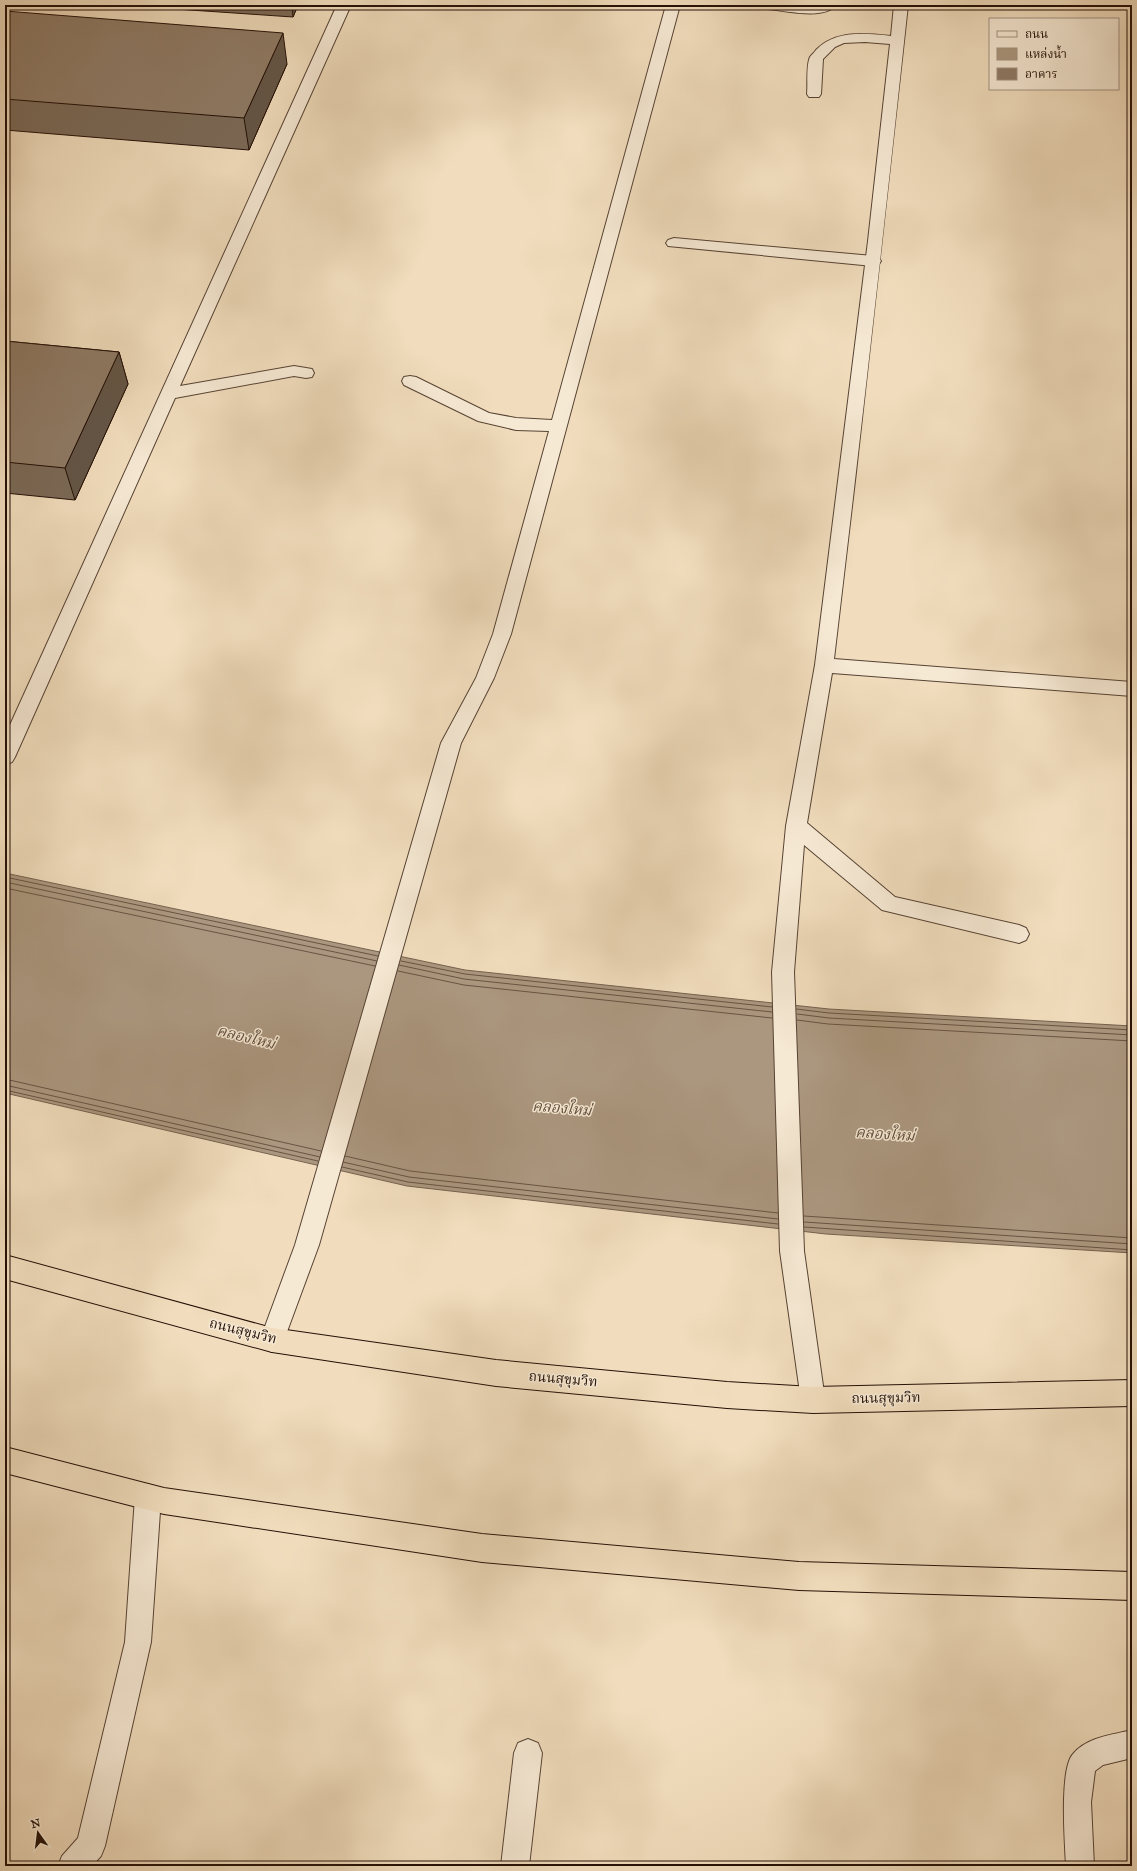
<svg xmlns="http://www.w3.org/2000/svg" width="1137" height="1871" font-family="'IM FELL Great Primer','Noto Serif Thai',serif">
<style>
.water{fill:#ab977f;stroke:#75614f}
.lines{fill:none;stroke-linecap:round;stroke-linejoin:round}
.shore{stroke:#685443;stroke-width:1}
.service-casing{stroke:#574334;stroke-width:2}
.minor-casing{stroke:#574334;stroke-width:2}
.trunk-casing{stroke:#241007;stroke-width:2}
.service{fill:#f6e9d4;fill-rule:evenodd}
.minor{fill:#f6e9d4;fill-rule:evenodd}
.trunk{fill:#f1ddbd;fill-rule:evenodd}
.wall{fill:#7b6a58;stroke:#241007}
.shaded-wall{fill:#645647;stroke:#241007}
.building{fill:#8f7b66;stroke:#241007}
.labels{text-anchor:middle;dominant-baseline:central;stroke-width:3;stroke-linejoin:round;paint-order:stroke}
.street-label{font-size:14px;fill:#241007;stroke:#f6e9d4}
.water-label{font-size:15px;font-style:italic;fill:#614d3d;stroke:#f6e9d4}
</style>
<rect width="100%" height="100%" fill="#f1ddbd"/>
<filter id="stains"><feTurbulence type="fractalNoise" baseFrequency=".005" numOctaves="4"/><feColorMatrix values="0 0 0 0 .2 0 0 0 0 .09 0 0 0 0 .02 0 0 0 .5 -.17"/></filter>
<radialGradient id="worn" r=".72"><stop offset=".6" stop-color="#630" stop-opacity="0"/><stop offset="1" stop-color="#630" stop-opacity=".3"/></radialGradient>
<polygon class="water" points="5,873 465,970 829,1009 1132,1026 1132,1253 826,1234 407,1186 5,1093"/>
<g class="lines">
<g class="shore">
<polyline points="5,877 378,956"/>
<polyline points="5,882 377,961"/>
<polyline points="5,888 375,966"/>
<polyline points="401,961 465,974 772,1007"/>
<polyline points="399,965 464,979 772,1012"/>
<polyline points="398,971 464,985 772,1018"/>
<polyline points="796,1009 829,1013 1132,1030"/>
<polyline points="797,1014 829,1018 1132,1035"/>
<polyline points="797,1020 828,1024 1132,1041"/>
<polyline points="5,1079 321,1151"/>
<polyline points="5,1085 320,1157"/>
<polyline points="5,1090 318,1161"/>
<polyline points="345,1156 410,1171 778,1213"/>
<polyline points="343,1162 409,1177 778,1219"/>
<polyline points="342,1167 408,1182 778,1224"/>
<polyline points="804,1216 1132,1238"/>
<polyline points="804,1222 1132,1244"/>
<polyline points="804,1227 1132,1250"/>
</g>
<defs>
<g id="service">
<polygon points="337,5 351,5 180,386 294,366 312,369 314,373 312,377 306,378 294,376 175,398 15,757 12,762 5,765 5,736"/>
<polygon points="666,5 680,5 511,634 494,678 461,743 319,1245 281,1348 272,1352 263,1348 260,1340 295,1245 441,743 476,678 493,634 549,431 516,430 478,421 404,385 402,381 404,377 410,376 416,377 489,413 516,418 552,420"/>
<path d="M762,5H836C825,20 786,11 769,9L764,8Z"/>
<path d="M894,5H908C885,222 860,441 834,659L1132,682V696L832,673L807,823L895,897L1019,925L1026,928L1029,934L1026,940L1019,943L882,910L804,845L794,972L804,1251L825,1400L822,1409L813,1412L804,1409L801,1400L780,1251L772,972L786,826L815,665L868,241L890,44L865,42L844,43L835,47L823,59L821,94L819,97H809L807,94C808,85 806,65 810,57C811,55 814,53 816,50C835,30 865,33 891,36Z"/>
<polygon points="148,1484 157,1488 161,1497 151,1642 105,1846 101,1856 92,1866 58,1866 62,1856 78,1838 125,1642 135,1497 139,1488"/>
<path d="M1132,1730V1758L1103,1765L1095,1771L1091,1802L1094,1866H1066C1065,1844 1059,1769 1073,1754C1087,1737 1112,1735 1132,1730Z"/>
<polygon points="528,1739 538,1743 542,1753 529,1866 501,1866 514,1753 518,1743"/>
</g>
<polygon id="minor" points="674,238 873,256 879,258 881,261 879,264 873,266 668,246 666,243 668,240"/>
<g id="trunk">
<polygon points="5,1255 272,1328 496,1360 727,1382 813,1387 1132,1380 1132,1406 813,1413 727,1408 496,1386 272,1352 5,1279"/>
<polygon points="5,1447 164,1488 482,1534 799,1562 1132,1572 1132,1600 799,1590 482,1562 164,1514 5,1473"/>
</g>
</defs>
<use href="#service" class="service-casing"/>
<use href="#minor" class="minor-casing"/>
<use href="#trunk" class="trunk-casing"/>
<use href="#service" class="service"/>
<use href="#minor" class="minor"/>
<use href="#trunk" class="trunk"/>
</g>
<g class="wall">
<polygon points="116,5 298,5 293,17"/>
<polygon points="5,11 287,64 249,150 5,130"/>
<polygon points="5,341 119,352 128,384 75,500 5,493"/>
</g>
<g class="shaded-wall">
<polygon points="292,5 298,5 293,17"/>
<polygon points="283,33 287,64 249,150 244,118"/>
<polygon points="119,352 128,384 75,500 65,468"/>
</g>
<g class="building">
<polygon points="5,11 283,33 244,118 5,99"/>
<polygon points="5,341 119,352 65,468 5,462"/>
</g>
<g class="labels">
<g class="street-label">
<text transform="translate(243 1331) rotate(14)">ถนนสุขุมวิท</text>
<text transform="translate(563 1379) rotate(5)">ถนนสุขุมวิท</text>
<text transform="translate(886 1398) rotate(-1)">ถนนสุขุมวิท</text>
</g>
<g class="water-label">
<text transform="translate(246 1037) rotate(14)">คลองใหม่</text>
<text transform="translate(562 1108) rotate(5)">คลองใหม่</text>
<text transform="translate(885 1134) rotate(4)">คลองใหม่</text>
</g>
</g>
<rect width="1137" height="1871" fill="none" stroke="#f1ddbd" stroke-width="20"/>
<rect x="6" y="6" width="1125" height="1859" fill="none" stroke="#241007" stroke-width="2"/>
<rect x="10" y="10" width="1117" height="1851" fill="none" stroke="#241007"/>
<rect x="989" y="18" width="130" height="72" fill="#f6e9d4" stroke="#a29282"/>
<rect x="997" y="31" width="20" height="6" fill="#f6e9d4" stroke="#a29282"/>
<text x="1025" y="38" font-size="12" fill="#241007">ถนน</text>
<rect x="997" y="48" width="20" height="12" fill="#ab977f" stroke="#a29282"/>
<text x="1025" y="58" font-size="12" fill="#241007">แหล่งน้ำ</text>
<rect x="997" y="68" width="20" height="12" fill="#8f7b66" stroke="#a29282"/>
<text x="1025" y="78" font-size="12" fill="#241007">อาคาร</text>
<g transform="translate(38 1833) rotate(346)" stroke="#f6e9d4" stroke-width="3" paint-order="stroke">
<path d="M0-3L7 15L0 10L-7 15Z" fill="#241007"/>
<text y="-6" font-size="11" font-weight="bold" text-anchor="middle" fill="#241007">N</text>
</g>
<rect width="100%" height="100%" filter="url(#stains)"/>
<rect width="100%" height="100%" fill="url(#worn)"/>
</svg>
